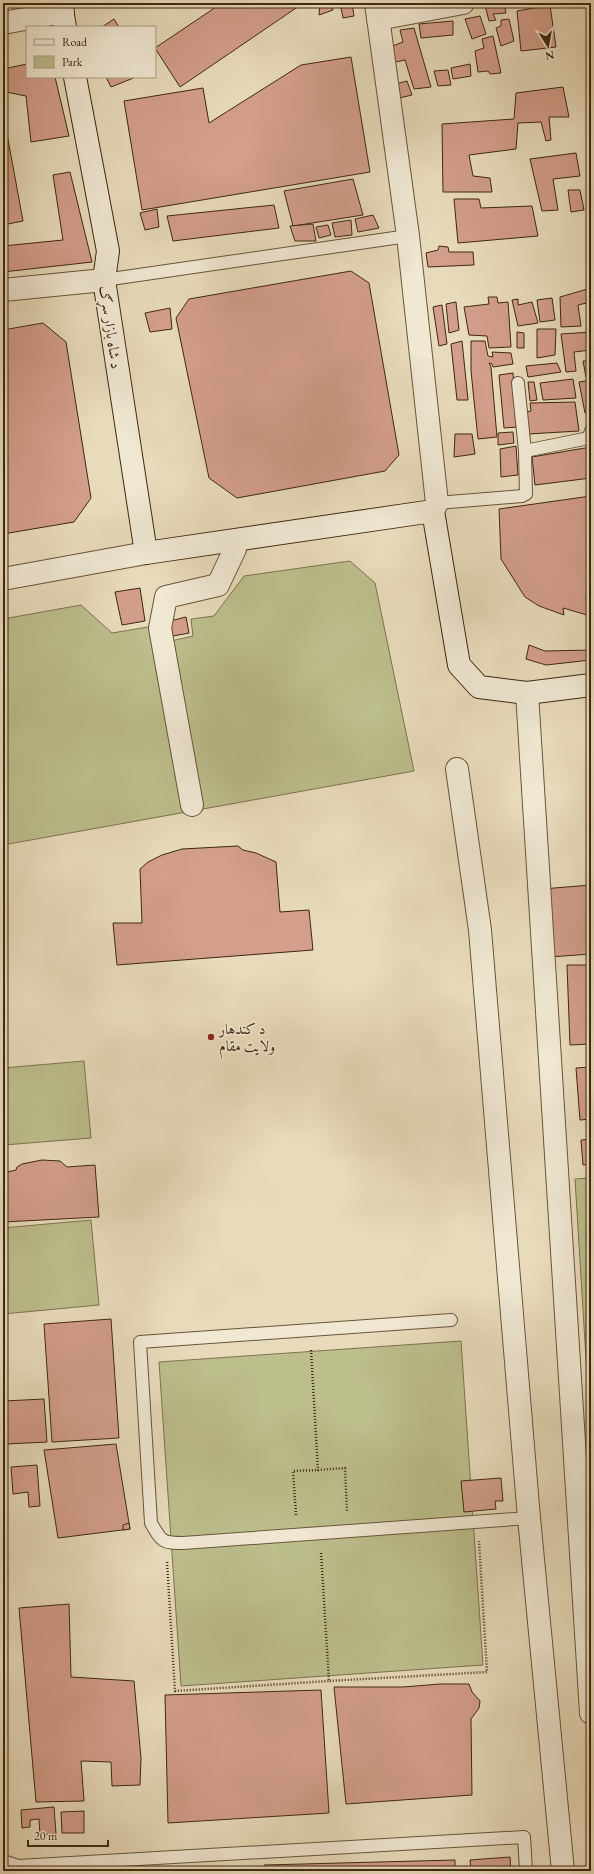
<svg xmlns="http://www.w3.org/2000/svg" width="594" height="1874" font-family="'EB Garamond',Amiri,serif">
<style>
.green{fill:#bcbe8c;stroke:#7d734e}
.building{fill:#d39e8b;stroke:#3e280f}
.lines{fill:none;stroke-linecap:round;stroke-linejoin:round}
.lane-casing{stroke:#68553a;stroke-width:14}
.street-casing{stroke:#68553a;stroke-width:24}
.secondary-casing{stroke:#3e280f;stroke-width:24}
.path{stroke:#3e280f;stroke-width:2.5;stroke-dasharray:1 2;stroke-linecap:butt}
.lane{stroke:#f0e8d3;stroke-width:12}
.street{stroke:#f0e8d3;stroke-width:22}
.secondary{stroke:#f0e8d3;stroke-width:22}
.poi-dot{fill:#8f2418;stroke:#f0e8d3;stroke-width:1.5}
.labels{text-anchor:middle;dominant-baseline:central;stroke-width:3.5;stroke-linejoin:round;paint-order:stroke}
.street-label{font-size:15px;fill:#3e280f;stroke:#f0e8d3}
.poi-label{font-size:15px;fill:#3e280f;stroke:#f0e8d3;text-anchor:start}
</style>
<rect width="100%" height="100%" fill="#e8dbbb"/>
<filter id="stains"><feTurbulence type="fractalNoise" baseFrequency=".005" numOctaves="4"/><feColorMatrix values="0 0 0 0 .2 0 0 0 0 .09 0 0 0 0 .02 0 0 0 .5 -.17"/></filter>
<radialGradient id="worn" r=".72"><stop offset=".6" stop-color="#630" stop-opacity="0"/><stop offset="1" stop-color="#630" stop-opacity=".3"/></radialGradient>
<g class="green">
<polygon points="350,561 375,583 414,771 3,845 3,619 81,605 112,633 166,624 171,641 193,636 191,619 214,616 244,576"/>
<polygon points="84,1061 91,1138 4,1145 3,1068"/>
<polygon points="591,1178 591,1441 575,1179"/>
<polygon points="91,1220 99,1305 3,1314 3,1228"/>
<polygon points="461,1341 483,1665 181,1686 159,1362"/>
</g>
<g class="building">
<polygon points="222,3 301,3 302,4 180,87 155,48"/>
<polygon points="320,3 331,3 333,10 319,15"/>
<polygon points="340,3 352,3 354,16 343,18"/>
<polygon points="504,3 506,13 493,14 496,20 489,21 485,5"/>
<polygon points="550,5 556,47 521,51 517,11"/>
<polygon points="480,16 486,34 472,39 465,19"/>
<polygon points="114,19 119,27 102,27"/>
<polygon points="509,19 514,41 501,46 496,28 501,26 501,20"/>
<polygon points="453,21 453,35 421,38 419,24"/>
<polygon points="414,28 431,87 414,89 405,60 391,63 390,47 403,42 400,30"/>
<polygon points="493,36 501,73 490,74 488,71 478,72 475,51 484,48 482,39"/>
<polygon points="351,57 370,172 142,210 124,101 203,88 209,123 301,65"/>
<polygon points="27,64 27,77 55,77 69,136 31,142 26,96 6,92 3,77 3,69"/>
<polygon points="470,64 471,76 453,79 451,68"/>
<polygon points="448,70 451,85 438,86 434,71"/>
<polygon points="106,77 136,77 111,87"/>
<polygon points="407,81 412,95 395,99 392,85"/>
<polygon points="563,87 569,117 549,117 551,140 546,141 541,122 518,123 516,149 469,155 473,176 490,178 492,192 443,192 442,124 514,119 516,93"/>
<polygon points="7,134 23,221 3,225 3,135"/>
<polygon points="576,153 580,176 553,179 558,210 542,211 530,159"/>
<polygon points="70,172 92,262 3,272 3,246 63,240 53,175"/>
<polygon points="353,179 363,215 293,226 284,191"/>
<polygon points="568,190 580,190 584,210 571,212"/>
<polygon points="454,199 479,199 481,208 532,206 538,236 458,243"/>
<polygon points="274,205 279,228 173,241 167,216"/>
<polygon points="157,209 159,227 145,230 140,213"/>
<polygon points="373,215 379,228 358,232 355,219"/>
<polygon points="351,220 352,235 335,237 332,223"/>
<polygon points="313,224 316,241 295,241 290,226"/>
<polygon points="328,225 331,235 319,238 316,227"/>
<polygon points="439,246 448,247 449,252 473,252 474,265 428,267 426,253 438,250"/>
<polygon points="351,271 369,283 399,455 385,471 237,498 209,478 176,318 189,299"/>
<polygon points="591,288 591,302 578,305 581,326 561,327 560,297"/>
<polygon points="488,297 497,297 498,303 508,302 511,347 489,348 487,336 469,335 464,307 489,304"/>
<polygon points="552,298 555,320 540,322 537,300"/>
<polygon points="518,299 518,305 532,302 538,323 518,326 512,300"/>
<polygon points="456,302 459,330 449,333 446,304"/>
<polygon points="442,305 447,344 439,346 433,307"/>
<polygon points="170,308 172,329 150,332 145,313"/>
<polygon points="591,310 591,328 588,329 587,311"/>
<polygon points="43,323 66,342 91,498 74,522 3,534 3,330"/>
<polygon points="537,329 556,329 555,355 537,358"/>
<polygon points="517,332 524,333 524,348 517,348"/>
<polygon points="591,332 591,350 574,352 576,371 566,372 561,334"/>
<polygon points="462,341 468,400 457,400 451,344"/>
<polygon points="471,341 485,341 488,356 493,357 492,352 511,353 513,364 493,367 492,364 489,363 491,367 497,437 478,439 471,371"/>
<polygon points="583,361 591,361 591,377 586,377"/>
<polygon points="557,363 561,372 528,377 526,366"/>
<polygon points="513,373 517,427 504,428 499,375"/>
<polygon points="573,379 576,398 543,400 540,383"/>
<polygon points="591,380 591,411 585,413 579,382"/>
<polygon points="528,382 534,382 537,400 530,401"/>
<polygon points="575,402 579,431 528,434 526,412 531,411 530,403"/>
<polygon points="513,432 514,443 498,445 498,433"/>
<polygon points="455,434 472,434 475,454 454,457"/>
<polygon points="516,446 518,475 501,477 500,449"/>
<polygon points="591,447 591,478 535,485 532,457"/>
<polygon points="591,496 591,595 586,595 587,615 563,608 564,615 539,606 525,597 501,559 499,509"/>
<polygon points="140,588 145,621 122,625 115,592"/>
<polygon points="186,617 189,633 173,636 170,621"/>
<polygon points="529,645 545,651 591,650 591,660 546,665 526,659"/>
<polygon points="238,846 243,850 256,853 276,862 280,912 309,910 313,950 117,965 113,923 142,923 140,869 148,862 162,855 182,849"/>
<polygon points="591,885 591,954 535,958 530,890"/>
<polygon points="567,965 591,965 591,1044 570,1045"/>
<polygon points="591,1067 591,1119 580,1120 576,1068"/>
<polygon points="591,1139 591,1164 583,1165 581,1140"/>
<polygon points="42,1160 60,1161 67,1167 95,1165 99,1217 3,1222 3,1173 16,1170 17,1167 22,1164"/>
<polygon points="111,1319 119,1438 52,1442 44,1324"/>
<polygon points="44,1399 47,1442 6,1444 4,1401"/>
<polygon points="116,1444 130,1529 58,1538 44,1450"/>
<polygon points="37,1465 40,1506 29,1507 28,1492 13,1494 11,1467"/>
<polygon points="501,1478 503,1501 495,1501 496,1509 464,1512 461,1481"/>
<polygon points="129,1523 130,1529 123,1530 123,1525"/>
<polygon points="69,1604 71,1677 134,1681 141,1758 140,1785 112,1786 111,1762 81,1761 84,1801 36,1802 19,1608"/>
<polygon points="440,1684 469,1684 472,1692 480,1701 479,1708 471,1719 472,1795 346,1804 334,1687 403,1687"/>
<polygon points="321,1690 329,1813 168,1823 165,1695"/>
<polygon points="54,1807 56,1834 40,1835 39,1819 30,1820 30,1827 22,1828 21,1810"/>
<polygon points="84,1811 84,1833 62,1833 61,1812"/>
<polygon points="510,1857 511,1871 471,1871 470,1860"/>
<polygon points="455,1860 455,1871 264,1871 264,1865"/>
</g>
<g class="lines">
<defs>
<g id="lane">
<polyline points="104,280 408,236"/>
<polyline points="525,451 584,439 589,437 591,431"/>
<polyline points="437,503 522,496 526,494 525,451 518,383"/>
<path d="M451,1320L140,1342L151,1523C162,1542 162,1543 183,1543L529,1518"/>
<polyline points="3,1861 18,1866 524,1837 526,1871"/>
</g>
<g id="street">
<polyline points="376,3 408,236 437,503 433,511"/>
<polyline points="378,19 463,3"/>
<polyline points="3,23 63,12"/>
<polyline points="3,290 104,280"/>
<polyline points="3,579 146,553"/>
<polyline points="527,693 591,1713"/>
<polyline points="457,769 480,930 529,1518 563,1871"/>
<polyline points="192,805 160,628 166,597 218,585 235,549"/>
</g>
<g id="secondary">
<polyline points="61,3 65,27"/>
<polyline points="75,77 108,251 104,280 146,553 433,511 459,665 479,687 527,693 591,685"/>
</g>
</defs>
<use href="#lane" class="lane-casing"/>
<use href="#street" class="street-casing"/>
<use href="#secondary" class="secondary-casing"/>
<g class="path">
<polyline points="311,1350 318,1470 345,1468 347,1511"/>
<polyline points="296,1515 293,1471 318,1470"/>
<polyline points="321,1553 329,1681 487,1672 479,1541"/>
<polyline points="167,1562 175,1691 329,1681"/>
</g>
<use href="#lane" class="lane"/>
<use href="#street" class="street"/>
<use href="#secondary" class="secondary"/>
</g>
<circle class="poi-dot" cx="211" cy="1037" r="4"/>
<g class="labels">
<g class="street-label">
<text transform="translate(111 327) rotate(82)">د شاه بازار سړګ</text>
</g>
<g class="poi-label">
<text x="219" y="1028">د کندهار<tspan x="219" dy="17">ولايت مقام</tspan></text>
</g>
</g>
<rect width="594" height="1874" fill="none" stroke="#e8dbbb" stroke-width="16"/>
<rect x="4" y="4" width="586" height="1866" fill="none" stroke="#3e280f" stroke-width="2"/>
<rect x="8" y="8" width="578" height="1858" fill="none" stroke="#3e280f"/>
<rect x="26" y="26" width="130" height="52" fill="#f0e8d3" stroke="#a99b85"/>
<rect x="34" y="39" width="20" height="6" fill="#f0e8d3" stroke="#a99b85"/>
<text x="62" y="46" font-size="12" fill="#3e280f">Road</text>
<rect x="34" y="56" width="20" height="12" fill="#bcbe8c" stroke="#a99b85"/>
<text x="62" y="66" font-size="12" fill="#3e280f">Park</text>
<g transform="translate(548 46) rotate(169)" stroke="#f0e8d3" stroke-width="3" paint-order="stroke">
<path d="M0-3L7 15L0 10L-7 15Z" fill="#3e280f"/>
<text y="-6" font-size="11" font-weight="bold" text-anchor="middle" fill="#3e280f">N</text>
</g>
<path d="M28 1840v6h80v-6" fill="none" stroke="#3e280f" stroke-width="2"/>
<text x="34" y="1840" font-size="12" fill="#3e280f" stroke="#f0e8d3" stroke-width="3" paint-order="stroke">20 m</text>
<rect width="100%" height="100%" filter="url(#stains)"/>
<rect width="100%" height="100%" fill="url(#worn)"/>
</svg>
